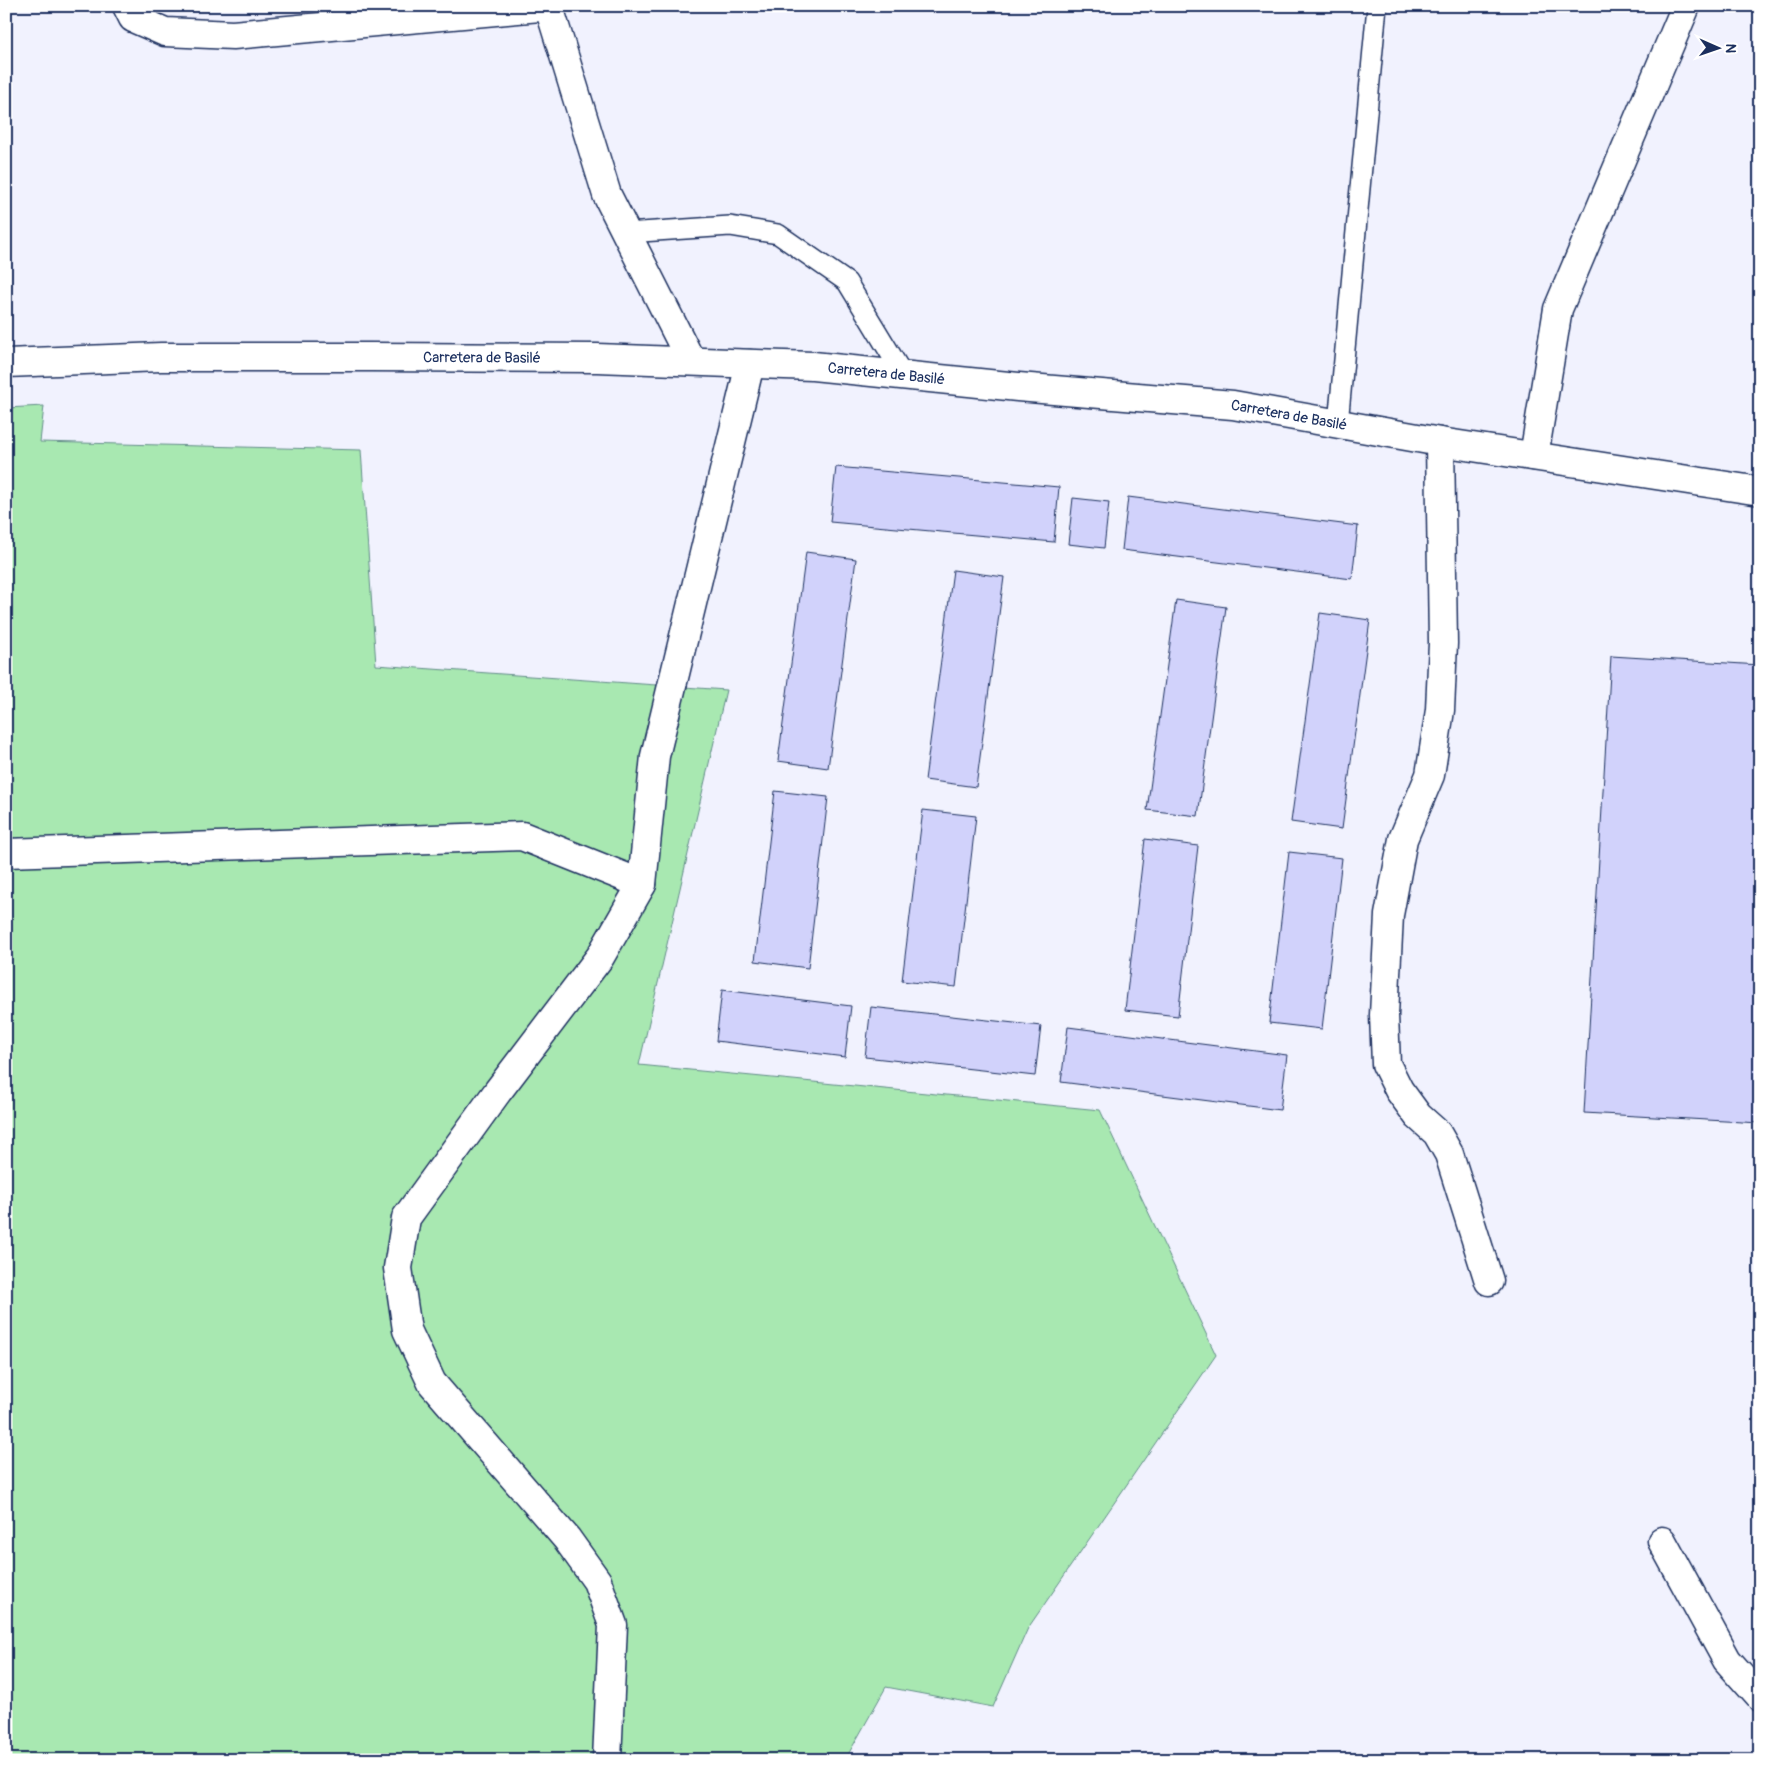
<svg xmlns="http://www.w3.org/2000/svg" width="1766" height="1766" font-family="Pangolin,sans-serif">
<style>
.green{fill:#a8e8b1;stroke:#628c88}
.building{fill:#d1d2fb;stroke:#1b2f5e}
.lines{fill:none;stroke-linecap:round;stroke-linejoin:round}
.service-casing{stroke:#1b2f5e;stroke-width:22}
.minor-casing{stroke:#1b2f5e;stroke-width:31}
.tertiary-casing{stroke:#1b2f5e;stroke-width:31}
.service{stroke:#fff;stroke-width:19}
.minor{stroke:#fff;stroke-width:28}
.tertiary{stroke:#fff;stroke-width:28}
.labels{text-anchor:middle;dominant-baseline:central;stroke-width:4;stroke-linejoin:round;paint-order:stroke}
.street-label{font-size:15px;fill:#1b2f5e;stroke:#fff}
</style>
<rect width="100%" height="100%" fill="#f1f2fe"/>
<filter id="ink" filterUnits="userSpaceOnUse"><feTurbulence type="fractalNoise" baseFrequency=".02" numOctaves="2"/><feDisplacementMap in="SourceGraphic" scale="10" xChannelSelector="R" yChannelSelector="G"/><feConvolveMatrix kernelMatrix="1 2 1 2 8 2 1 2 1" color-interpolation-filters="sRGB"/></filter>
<g filter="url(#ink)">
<polygon class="green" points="44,406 40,442 361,450 376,665 726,690 639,1065 1100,1110 1216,1355 1028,1628 993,1707 886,1687 845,1760 6,1760 6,408"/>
<g class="building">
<polygon points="836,467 1059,487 1054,542 830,522"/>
<polygon points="1128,497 1358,526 1352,579 1122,550"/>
<polygon points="1073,498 1109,502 1104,548 1068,544"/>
<polygon points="806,552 856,559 828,768 778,761"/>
<polygon points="953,570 1004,577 976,787 925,780"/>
<polygon points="1176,600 1226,607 1198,816 1147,810"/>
<polygon points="1320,613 1370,620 1342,829 1291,822"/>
<polygon points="1611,656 1760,665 1760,1123 1584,1113"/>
<polygon points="775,791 828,797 808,968 755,961"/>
<polygon points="923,810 976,816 956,987 902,981"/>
<polygon points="1145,839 1198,846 1178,1016 1125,1010"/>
<polygon points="1289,852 1342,858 1322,1029 1269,1023"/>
<polygon points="722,990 851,1006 845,1057 716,1041"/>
<polygon points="871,1007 1041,1026 1035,1076 865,1057"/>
<polygon points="1068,1027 1287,1055 1280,1110 1061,1082"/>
</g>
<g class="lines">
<defs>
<g id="service">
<polyline points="626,233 730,226 778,234 847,282 904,376"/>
<polyline points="1338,424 1377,6"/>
</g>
<g id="minor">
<polyline points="127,6 133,18 165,32 233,35 551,6"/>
<polyline points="549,7 607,195 691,361"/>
<polyline points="1440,442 1443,643 1440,710 1430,775 1403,839 1389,915 1384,1015 1386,1064 1399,1090 1418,1116 1437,1133 1449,1154 1489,1281"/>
<polyline points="1534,456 1558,309 1686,6"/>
<polyline points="6,853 522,836 642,884"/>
<polyline points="1662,1541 1727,1660 1760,1697"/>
<polyline points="607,1760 613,1625 597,1581 567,1539 432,1383 407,1330 398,1268 406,1218 498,1091 600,957 642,884 655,756 750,364"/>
</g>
<g id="tertiary">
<path id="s1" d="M6,363L161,357H370L597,358L813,366L1018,387L1233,405L1440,442L1760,491"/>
</g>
</defs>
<use href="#service" class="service-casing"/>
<use href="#minor" class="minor-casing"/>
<use href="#tertiary" class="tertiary-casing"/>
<use href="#service" class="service"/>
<use href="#minor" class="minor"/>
<use href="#tertiary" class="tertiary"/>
</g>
</g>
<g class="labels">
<g class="street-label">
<text stroke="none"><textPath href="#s1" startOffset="476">Carretera de Basilé</textPath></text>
<text stroke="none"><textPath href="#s1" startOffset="881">Carretera de Basilé</textPath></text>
<text stroke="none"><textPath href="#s1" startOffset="1286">Carretera de Basilé</textPath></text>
</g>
</g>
<rect width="1766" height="1766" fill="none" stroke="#fff" stroke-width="25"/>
<rect x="12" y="12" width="1741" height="1741" fill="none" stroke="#1b2f5e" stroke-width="2" filter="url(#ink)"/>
<g transform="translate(1718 48) rotate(92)" stroke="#ffffff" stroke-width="4" paint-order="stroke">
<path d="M0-4L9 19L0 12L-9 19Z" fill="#1b2f5e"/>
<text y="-8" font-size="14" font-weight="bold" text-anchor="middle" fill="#1b2f5e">N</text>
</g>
</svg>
